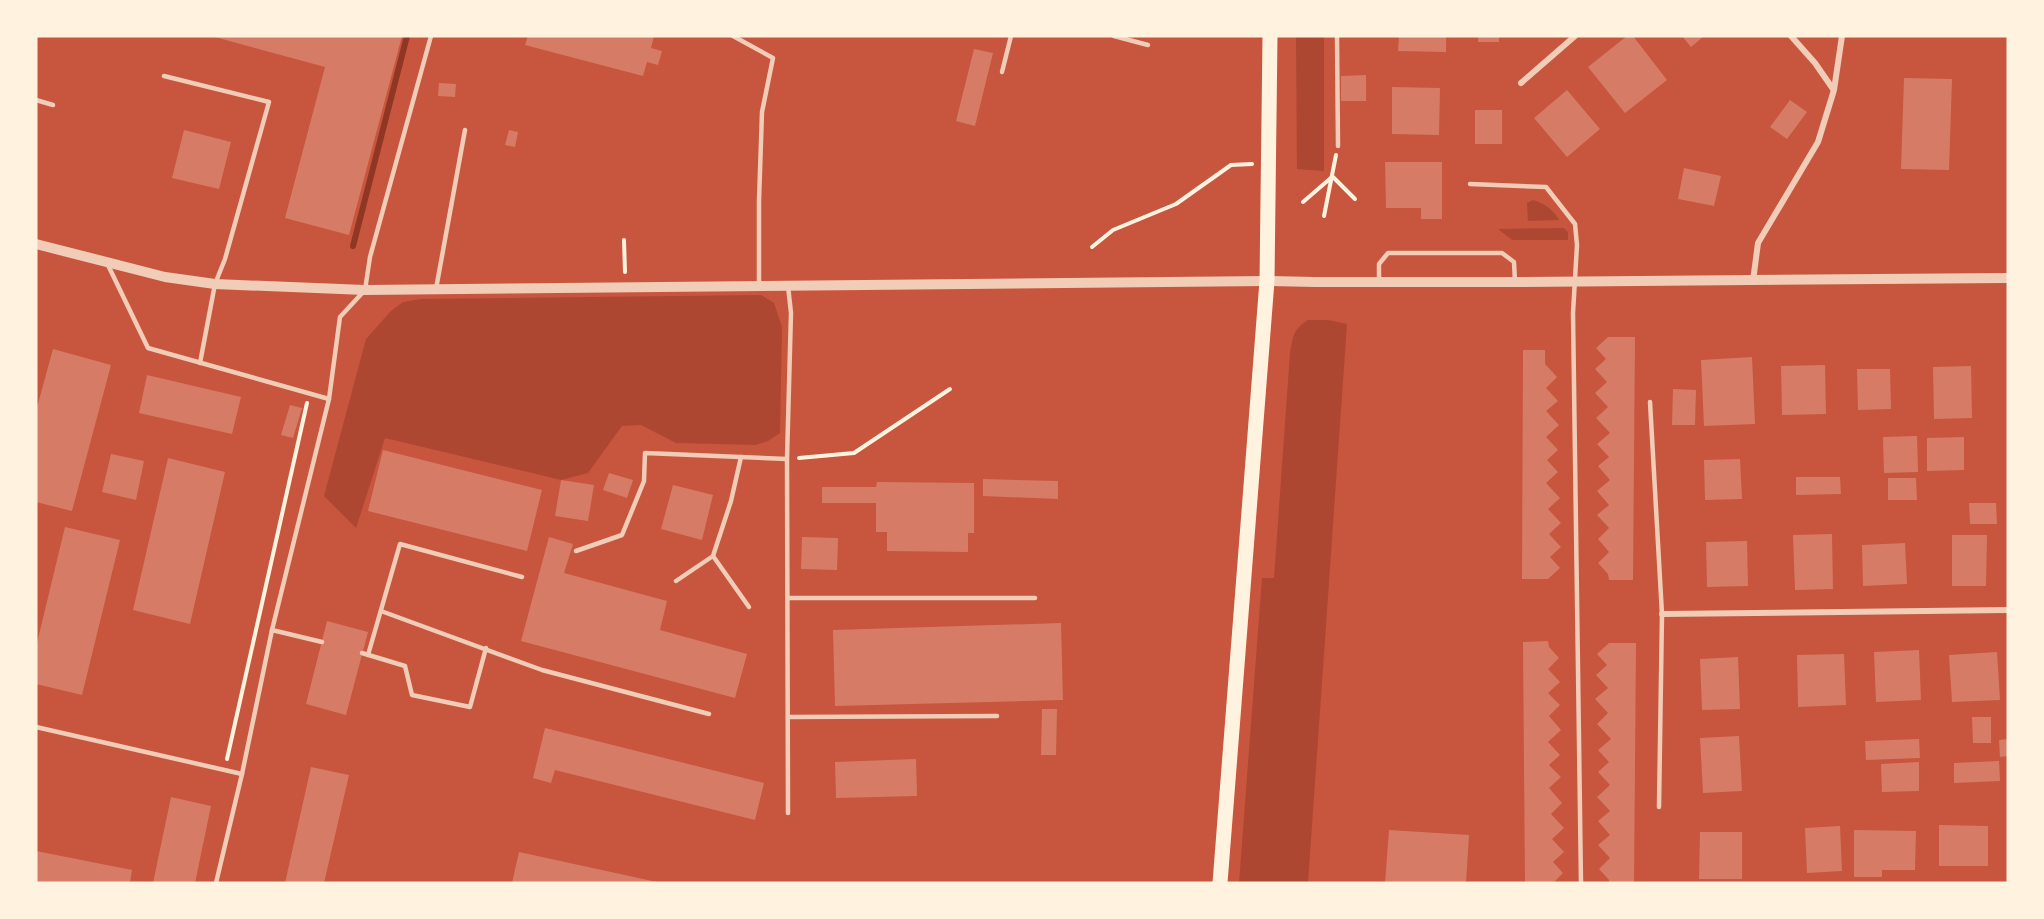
<svg xmlns="http://www.w3.org/2000/svg" width="2044" height="919" font-family="Ubuntu,sans-serif">
<style>
.green{fill:#ae4732}
.lines{fill:none;stroke-linecap:round;stroke-linejoin:round}
.stream{stroke:#8f3625;stroke-width:6}
.building{fill:#d67c66}
.path{stroke:#fff3e0;stroke-width:4}
.service{stroke:#f1ccb7;stroke-width:4.5}
.minor{stroke:#f1ccb7;stroke-width:6}
.tertiary{stroke:#f1ccb7;stroke-width:10}
.primary{stroke:#fff3e0;stroke-width:15}
</style>
<rect width="100%" height="100%" fill="#c8553d"/>
<g class="green">
<polygon points="1296,36 1324,36 1324,171 1297,169"/>
<path d="M1533,200C1545,204 1553,209 1559,220L1528,221L1527,203Z"/>
<polygon points="1564,228 1568,232 1568,240 1512,240 1498,229"/>
<polygon points="761,295 774,303 782,327 780,433 768,441 756,445 676,443 641,425 622,426 588,473 561,480 385,438 356,528 324,496 366,339 391,311 403,302 421,299"/>
<path d="M1308,320H1328L1347,324L1308,883H1239L1262,578H1274L1290,353C1293,337 1293,329 1308,320Z"/>
</g>
<g class="lines">
<polyline class="stream" points="353,246 407,36"/>
</g>
<g class="building">
<polygon points="211,36 402,36 349,235 285,218 325,67"/>
<polygon points="528,36 654,36 651,48 662,51 658,65 647,62 643,76 525,45"/>
<polygon points="1399,36 1446,36 1446,52 1398,51"/>
<rect x="1478" y="36" width="21" height="6"/>
<polygon points="1627,36 1633,36 1667,80 1625,113 1588,67"/>
<polygon points="1682,36 1704,36 1691,47"/>
<polygon points="974,49 993,53 975,126 956,121"/>
<polygon points="1366,75 1366,101 1341,101 1341,76"/>
<polygon points="1904,78 1952,79 1949,170 1901,169"/>
<polygon points="439,83 456,84 455,97 438,96"/>
<polygon points="1392,87 1440,88 1439,135 1392,134"/>
<polygon points="1567,90 1600,129 1567,157 1534,118"/>
<polygon points="1790,100 1807,112 1787,139 1770,127"/>
<rect x="1475" y="110" width="27" height="34"/>
<polygon points="184,130 231,142 219,189 172,178"/>
<polygon points="509,130 518,132 515,147 505,145"/>
<polygon points="1385,162 1442,162 1442,219 1421,219 1421,208 1386,208"/>
<polygon points="1684,168 1721,176 1714,206 1678,199"/>
<polygon points="1608,337 1635,337 1633,580 1609,580 1608,574 1598,563 1609,552 1598,539 1609,528 1597,515 1609,505 1597,491 1610,480 1598,466 1609,457 1597,444 1610,433 1596,418 1608,407 1595,393 1607,382 1595,369 1606,359 1596,348"/>
<polygon points="53,349 111,365 72,511 36,502 36,411"/>
<polygon points="1523,350 1545,350 1545,364 1557,377 1546,388 1558,401 1546,411 1559,425 1546,437 1558,450 1547,460 1558,472 1546,483 1560,498 1548,509 1561,523 1549,534 1561,547 1550,557 1560,568 1548,579 1522,579"/>
<polygon points="1752,357 1755,424 1704,426 1701,360"/>
<polygon points="1825,365 1826,414 1782,415 1781,366"/>
<polygon points="1971,366 1972,418 1934,419 1933,367"/>
<polygon points="1857,369 1890,369 1891,409 1858,410"/>
<polygon points="147,375 241,397 232,434 139,413"/>
<polygon points="1673,389 1696,390 1695,425 1672,425"/>
<polygon points="290,405 302,408 293,438 281,435"/>
<polygon points="1917,436 1918,472 1884,473 1883,437"/>
<polygon points="1964,437 1964,470 1927,471 1927,438"/>
<polygon points="383,450 542,490 527,551 368,511"/>
<polygon points="111,454 144,461 136,500 102,492"/>
<polygon points="168,458 225,472 190,624 133,610"/>
<polygon points="1740,459 1742,499 1705,500 1704,460"/>
<polygon points="609,473 633,480 627,498 603,490"/>
<polygon points="1796,477 1840,477 1841,494 1796,495"/>
<polygon points="1888,478 1916,478 1917,500 1888,500"/>
<polygon points="983,479 1058,481 1058,499 983,496"/>
<polygon points="561,480 594,485 588,521 555,516"/>
<polygon points="877,482 974,483 974,533 968,533 968,552 887,551 887,532 876,532 876,503 822,503 822,487 876,487"/>
<polygon points="673,485 713,495 702,540 661,529"/>
<polygon points="1969,503 1996,503 1997,524 1970,524"/>
<polygon points="65,527 120,540 82,695 36,684 36,647"/>
<polygon points="1832,534 1833,589 1795,590 1793,535"/>
<polygon points="1952,535 1987,535 1986,586 1952,586"/>
<polygon points="549,537 573,544 564,573 667,601 660,630 747,654 735,698 521,641"/>
<polygon points="802,537 838,538 837,570 801,569"/>
<polygon points="1747,541 1748,586 1707,587 1706,542"/>
<polygon points="1905,543 1907,584 1863,586 1862,545"/>
<polygon points="327,621 368,632 346,715 306,704"/>
<polygon points="1061,623 1063,700 835,706 833,630"/>
<polygon points="1548,641 1549,647 1559,658 1548,669 1560,682 1548,693 1560,705 1549,716 1561,730 1548,742 1560,755 1549,765 1561,777 1549,788 1562,803 1551,814 1564,828 1552,839 1564,852 1553,862 1563,873 1553,883 1525,883 1523,642"/>
<polygon points="1609,643 1636,643 1634,883 1609,883 1609,880 1599,869 1610,858 1598,845 1610,835 1598,821 1610,811 1597,797 1610,785 1598,772 1609,762 1598,750 1611,739 1597,724 1608,713 1595,699 1608,688 1596,675 1607,665 1597,654"/>
<polygon points="1919,650 1921,700 1876,702 1874,652"/>
<polygon points="1997,652 2000,700 1952,702 1949,655"/>
<polygon points="1844,654 1846,705 1798,707 1797,655"/>
<polygon points="1738,657 1740,709 1702,710 1700,659"/>
<polygon points="1042,709 1057,709 1056,755 1041,755"/>
<polygon points="1972,717 1991,717 1991,743 1973,743"/>
<polygon points="545,728 764,783 755,820 555,770 551,783 533,778"/>
<polygon points="1739,736 1742,791 1703,793 1700,738"/>
<polygon points="1919,739 1920,758 1866,760 1865,741"/>
<polygon points="2008,739 2008,756 2000,757 1999,740"/>
<polygon points="916,759 917,796 836,798 835,762"/>
<polygon points="1999,761 2000,781 1954,783 1954,763"/>
<polygon points="1919,762 1919,791 1882,792 1881,764"/>
<polygon points="311,767 349,775 324,883 285,883"/>
<polygon points="171,797 211,806 195,883 153,883"/>
<polygon points="1939,825 1988,826 1988,866 1939,866"/>
<polygon points="1840,826 1842,871 1807,873 1805,828"/>
<polygon points="1389,830 1469,835 1466,883 1385,883"/>
<polygon points="1854,830 1916,831 1915,870 1882,870 1882,877 1854,877"/>
<polygon points="1700,832 1742,832 1742,879 1699,879"/>
<polygon points="36,851 132,870 130,883 36,883"/>
<polygon points="519,852 657,882 657,883 512,883"/>
</g>
<g class="lines">
<g class="path">
<polyline points="1333,177 1355,199"/>
<polyline points="1303,202 1332,177"/>
<polyline points="1324,216 1336,155"/>
<polyline points="624,240 625,272"/>
<polyline points="1092,247 1113,230 1176,204 1231,165 1252,164"/>
<polyline points="799,458 854,453 950,389"/>
<polyline points="227,759 307,403"/>
</g>
<g class="service">
<polyline points="733,36 773,58 762,112 759,201 759,285"/>
<polyline points="1114,36 1148,45"/>
<polyline points="1337,36 1338,146"/>
<polyline points="1002,72 1011,36"/>
<polyline points="164,76 269,102 225,259 215,284 200,363"/>
<polyline points="36,100 53,105"/>
<polyline points="1470,184 1546,187 1575,224 1577,245 1573,313 1581,883"/>
<polyline points="107,263 148,348 329,399"/>
<polyline points="1379,281 1379,264 1388,253 1502,253 1514,262 1515,282"/>
<polyline points="788,286 791,313 787,459 788,813"/>
<polyline points="436,289 465,130"/>
<polyline points="1650,402 1662,614 1659,807"/>
<polyline points="576,551 622,535 644,481 645,453 787,459"/>
<polyline points="713,556 749,607"/>
<polyline points="676,581 713,556 731,501 741,457"/>
<polyline points="788,598 1035,598"/>
<polyline points="381,611 542,670 709,714"/>
<polyline points="272,630 322,642"/>
<polyline points="362,653 405,666 412,695 470,707 486,648"/>
<polyline points="368,655 400,544 522,577"/>
<polyline points="788,717 997,716"/>
<polyline points="36,727 242,774"/>
<polyline points="216,883 242,774 272,630 329,399 340,317 365,290 370,257 431,36"/>
</g>
<g class="minor">
<polyline points="1791,36 1815,63 1833,89"/>
<polyline points="1521,83 1575,36"/>
<polyline points="1753,281 1758,243 1818,142 1834,90 1842,36"/>
<polyline points="1662,614 2008,610"/>
</g>
<polyline class="tertiary" points="36,244 165,277 215,284 365,290 1267,281 1315,282 1515,282 2008,278"/>
<polyline class="primary" points="1220,883 1267,281 1270,36"/>
</g>
<rect width="2044" height="919" fill="none" stroke="#fff3e0" stroke-width="75"/>
</svg>
